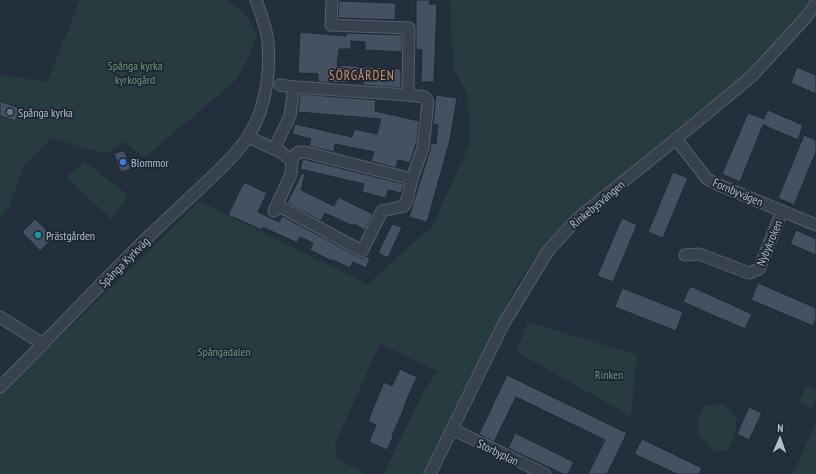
<svg xmlns="http://www.w3.org/2000/svg" width="816" height="474" font-family="'PT Sans Narrow',sans-serif">
<style>
.green{fill:#263c3f}
.building{fill:#455162;stroke:#1f2835}
.lines{fill:none;stroke-linecap:round;stroke-linejoin:round}
.minor-casing{stroke:#565f6c;stroke-width:13}
.minor{stroke:#38414e;stroke-width:11}
.worship-dot{fill:#6b7280;stroke:#1d2633;stroke-width:1.5}
.shop-dot{fill:#3f7fe0;stroke:#1d2633;stroke-width:1.5}
.culture-dot{fill:#0f9aa8;stroke:#1d2633;stroke-width:1.5}
.labels{text-anchor:middle;dominant-baseline:central;stroke-width:3.5;stroke-linejoin:round;paint-order:stroke}
.park-label{font-size:12px;fill:#6b9a76;stroke:#1d2633}
.poi-label{font-size:12px;fill:#b4bcc9;stroke:#1d2633;text-anchor:start}
.street-label{font-size:12px;fill:#b4bcc9;stroke:#1d2633}
.neighbourhood-label{font-size:13px;letter-spacing:1px;fill:#d59563;stroke:#1d2633}
</style>
<rect width="100%" height="100%" fill="#242f3e"/>
<g class="green">
<polygon points="80,0 227,0 247,16 257,35 246,62 236,80 144,158 124,142 105,154 51,138 25,164 8,209 0,217 0,75 47,82"/>
<polygon points="450,0 811,0 805,9 746,74 587,202 543,248 514,289 486,350 424,474 384,474 423,392 438,371 380,344 335,443 337,459 367,474 0,474 0,395 200,201 368,284 422,235 431,229 470,144 468,95 454,69"/>
<polygon points="84,161 128,195 112,220 67,177"/>
<polygon points="528,322 637,355 631,416 516,352"/>
<polygon points="807,386 816,390 816,399 811,409 798,402"/>
<path d="M723,404L736,417V430L728,449L716,452C698,437 690,427 705,406Z"/>
<polygon points="816,423 816,474 793,474"/>
</g>
<g class="building">
<polygon points="416,0 430,0 429,4 437,4 434,82 421,82 422,50 416,49"/>
<polygon points="339,1 396,3 395,20 338,18"/>
<polygon points="300,32 346,36 346,33 402,35 402,52 365,50 365,42 351,41 351,49 339,49 337,65 401,69 401,88 363,85 363,79 349,78 349,83 318,82 318,74 298,73"/>
<polygon points="797,67 816,75 816,94 791,83"/>
<polygon points="300,94 376,100 375,111 419,121 417,141 410,163 398,160 396,168 371,161 374,152 335,144 334,152 309,146 311,139 292,134 295,124 352,137 354,129 377,134 381,119 298,112"/>
<polygon points="436,95 457,98 450,140 427,222 409,217 430,150 431,143 436,144 438,125 433,124"/>
<polygon points="0,101 20,108 16,121 0,116"/>
<polygon points="768,110 803,125 798,140 763,125 740,182 722,174 748,113 764,119"/>
<polygon points="804,135 816,140 816,152 794,205 778,198"/>
<polygon points="124,150 131,169 121,172 114,154"/>
<polygon points="303,159 404,184 401,193 388,190 386,198 362,192 364,184 300,169"/>
<polygon points="673,172 688,178 663,238 648,232"/>
<polygon points="302,173 305,174 301,190 334,206 338,197 373,214 365,230 354,224 353,226 325,213 321,221 287,203"/>
<polygon points="244,182 267,193 258,212 279,222 282,216 359,257 363,258 366,256 370,258 366,268 353,262 350,268 333,260 332,261 310,250 313,243 300,237 297,243 263,227 262,230 228,215"/>
<polygon points="622,218 637,225 613,282 597,276"/>
<polygon points="35,219 54,237 40,251 22,232"/>
<polygon points="392,224 402,227 388,258 378,253"/>
<polygon points="796,230 816,239 816,255 790,244"/>
<polygon points="758,283 816,308 816,318 813,326 751,300"/>
<polygon points="690,286 752,314 745,329 683,302"/>
<polygon points="622,288 683,312 676,331 615,307"/>
<polygon points="400,369 417,377 404,406 405,406 392,436 393,437 387,450 369,442 376,425 368,421 384,382 392,386"/>
<polygon points="507,375 627,433 607,474 588,474 605,440 516,397 494,442 479,434"/>
<polygon points="749,407 762,413 749,440 737,434"/>
<polygon points="515,433 574,462 568,474 563,474 508,448"/>
<polygon points="642,439 702,468 699,474 677,474 634,454"/>
</g>
<g class="lines">
<defs>
<g id="minor">
<polyline points="332,0 331,25 409,28 408,95"/>
<polyline points="248,137 281,152 292,161 291,174 274,211"/>
<polyline points="676,139 707,179 719,185 816,225"/>
<polyline points="274,149 290,116 294,87"/>
<polyline points="290,159 299,152 305,152 412,179"/>
<polyline points="277,205 362,251 382,211 404,206 407,200 412,179 423,148 428,102 425,97 408,95 294,87 280,85"/>
<polyline points="685,255 699,254 749,273 759,269 782,211"/>
<polyline points="0,317 43,344"/>
<path d="M0,387C44,344 85,299 129,256C151,233 174,213 197,191C221,168 249,145 260,112C267,91 270,66 268,43C267,29 261,14 256,0"/>
<polyline points="452,429 545,474"/>
<polyline points="430,474 504,323 548,251 578,218 676,139 752,76 808,15 816,3"/>
</g>
</defs>
<use href="#minor" class="minor-casing"/>
<use href="#minor" class="minor"/>
</g>
<circle class="worship-dot" cx="10" cy="112" r="4"/>
<circle class="shop-dot" cx="123" cy="162" r="4"/>
<circle class="culture-dot" cx="38" cy="235" r="4"/>
<g class="labels">
<g class="park-label">
<text x="135" y="65">Spånga kyrka<tspan x="135" dy="14">kyrkogård</tspan></text>
<text x="224" y="351">Spångadalen</text>
<text x="609" y="374">Rinken</text>
</g>
<g class="poi-label">
<text x="18" y="112">Spånga kyrka</text>
<text x="131" y="162">Blommor</text>
<text x="46" y="235">Prästgården</text>
</g>
<g class="street-label">
<text transform="translate(738 192) rotate(23)">Fornbyvägen</text>
<text transform="translate(597 204) rotate(-40)">Rinkebysvängen</text>
<text transform="translate(769 243) rotate(-67)">Nybykroken</text>
<text transform="translate(124 262) rotate(-45)">Spånga Kyrkväg</text>
<text transform="translate(498 452) rotate(26)">Storbyplan</text>
</g>
<g class="neighbourhood-label">
<text x="362" y="75">SÖRGÅRDEN</text>
</g>
</g>
<g transform="translate(780 438) rotate(2)" stroke="#1d2633" stroke-width="3" paint-order="stroke">
<path d="M0-3L7 15L0 10L-7 15Z" fill="#b4bcc9"/>
<text y="-6" font-size="11" font-weight="bold" text-anchor="middle" fill="#b4bcc9">N</text>
</g>
</svg>
